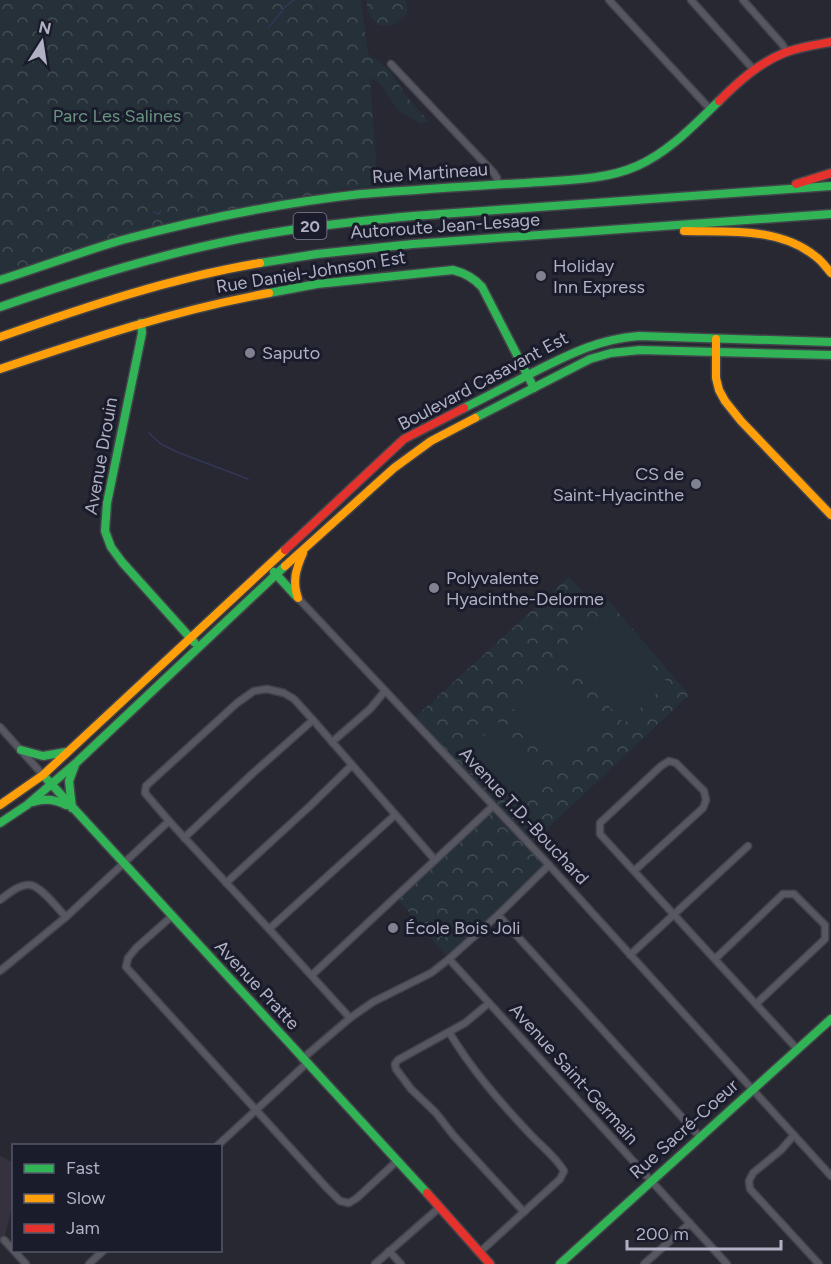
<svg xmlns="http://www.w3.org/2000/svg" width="831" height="1264" font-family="Figtree,sans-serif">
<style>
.medical{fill:#36313e}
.forest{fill:url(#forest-crowns)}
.pitch{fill:#253038}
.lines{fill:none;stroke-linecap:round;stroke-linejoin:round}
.stream{stroke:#333758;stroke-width:1.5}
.street-casing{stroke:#43434b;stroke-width:9}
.fast-casing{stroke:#43434b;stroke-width:11}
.slow-casing{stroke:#43434b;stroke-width:11}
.jam-casing{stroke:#43434b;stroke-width:11}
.street{stroke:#565761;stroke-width:6}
.fast{stroke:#30b455;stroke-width:8}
.slow{stroke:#ff9f0a;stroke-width:8}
.jam{stroke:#e5322d;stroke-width:8}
.poi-dot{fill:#808191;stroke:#1a1c2c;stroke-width:2}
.labels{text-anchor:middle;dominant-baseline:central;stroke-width:6;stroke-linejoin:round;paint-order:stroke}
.shield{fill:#1a1c2c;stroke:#838496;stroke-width:1.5}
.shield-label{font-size:16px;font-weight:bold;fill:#b0b1c4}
.park-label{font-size:18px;fill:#689380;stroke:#1a1c2c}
.street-label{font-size:18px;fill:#b0b1c4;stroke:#1a1c2c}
.poi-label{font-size:18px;fill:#b0b1c4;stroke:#1a1c2c;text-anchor:start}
</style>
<defs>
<pattern id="forest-crowns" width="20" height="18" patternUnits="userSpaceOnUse" patternTransform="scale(1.5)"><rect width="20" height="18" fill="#253038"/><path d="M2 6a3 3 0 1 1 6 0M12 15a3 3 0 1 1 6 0" fill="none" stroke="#424c53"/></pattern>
</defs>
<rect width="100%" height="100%" fill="#272832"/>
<polygon class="medical" points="0,1156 14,1163 13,1203 4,1240 0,1244"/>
<g class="forest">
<path d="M0,0H361L368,54C373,57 379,61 383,65C393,73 401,89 409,99C415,107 422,113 428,121L421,124L399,111L390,99L381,84L370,78L378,187L346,189L200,215L133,232L0,275Z"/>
<polygon points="366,0 405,0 407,5 407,14 393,25 379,26 369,15"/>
<polygon points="569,577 598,608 608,600 689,695 530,845 549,865 449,959 396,897 493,806 412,720"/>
</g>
<g class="pitch">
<polygon points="608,616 668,683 624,723 564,656"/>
<polygon points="547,668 602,724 564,762 509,705"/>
<polygon points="498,722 552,779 516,812 463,755"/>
</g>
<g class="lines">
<g class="stream">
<polyline points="269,27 286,6 294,0"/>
<polyline points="153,212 158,214 161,211"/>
<polyline points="149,433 161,444 177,452 248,479"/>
</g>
<defs>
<g id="street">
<polyline points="609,0 710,109"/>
<polyline points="691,0 754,70"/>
<polyline points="743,0 782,44 787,52"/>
<polyline points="391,64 493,172 497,178 498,185"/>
<polyline points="298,598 549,865 831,1176"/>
<polyline points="0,727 43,775"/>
<polyline points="332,742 370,709 385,691"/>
<polyline points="184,838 252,774 313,720"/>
<polyline points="634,871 703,808 706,800 704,791 676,763 669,761 661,766 600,823 600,834 798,1050"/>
<polyline points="226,883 310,806 352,765"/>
<path d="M0,900C8,894 19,884 30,885C41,886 58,909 66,917"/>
<polyline points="498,915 700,1137"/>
<polyline points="172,916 136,948 128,958 126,967 326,1187 340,1201 349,1203 357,1198 397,1161"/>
<polyline points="269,929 395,815"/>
<polyline points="630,955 748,846"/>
<polyline points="449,959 727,1264"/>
<polyline points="715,959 783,894 794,894 825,925 825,939 756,1004"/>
<polyline points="0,971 66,917 169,821"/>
<polyline points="312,975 493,806"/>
<polyline points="489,1003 465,1023 398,1060 395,1064 396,1069 411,1089 436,1113 454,1136 524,1212"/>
<polyline points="350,1018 269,929 169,821 145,793 146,786 237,703 254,691 267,689 284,693 294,699 313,720 435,860"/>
<path d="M449,1032C471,1069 500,1102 530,1134C541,1146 555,1156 564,1171L560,1179L480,1252"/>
<polyline points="302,1059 350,1018 373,1002 431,973 449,959 498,915 549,865"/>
<polyline points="794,1135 781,1150 753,1173 749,1181 750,1189 819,1264"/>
<polyline points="217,1146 307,1063"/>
<polyline points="4,1240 26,1264"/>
<polyline points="389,1251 401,1264"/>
<polyline points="89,1264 104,1250"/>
<polyline points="375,1264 440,1207"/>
<polyline points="644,1264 690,1223"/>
</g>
<g id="fast">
<polyline points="260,263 317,254 413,244 831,214"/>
<path d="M0,280C41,267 81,252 122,240C201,219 280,203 361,194C416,190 470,186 525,183C562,180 603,181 637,166C669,152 694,125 719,101"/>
<path d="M269,293L317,284L453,270C465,273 474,278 482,287L534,388"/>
<path d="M0,307C72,282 144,259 219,243C283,229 348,222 413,216L831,186"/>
<polyline points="141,323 142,333 107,503 105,531 111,547 122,562 194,642"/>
<path d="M464,408C488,396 511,384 534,372C570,354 599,339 639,336L831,342"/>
<polyline points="475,418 590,359 611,353 640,350 831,355"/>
<polyline points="274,572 296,596"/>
<polyline points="21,750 43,756 66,752"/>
<polyline points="43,775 427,1193"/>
<path d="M33,802C45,798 55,799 66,805"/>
<polyline points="72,808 69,781 75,765"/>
<polyline points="0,823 27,805 77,762 285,566"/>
<polyline points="560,1264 831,1019"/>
</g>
<g id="slow">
<path d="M684,231C728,232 779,227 815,256C821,260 826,267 831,273"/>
<path d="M0,337C85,307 171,278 260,263"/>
<polyline points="716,339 716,378 719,390 725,401 741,421 831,515"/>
<path d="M0,369C89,339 176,310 269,293"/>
<polyline points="285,566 394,468 431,441 475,418"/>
<path d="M298,598C292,581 296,569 303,553"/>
<polyline points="0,805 43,775 285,550"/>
</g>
<g id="jam">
<path d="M719,101C738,82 759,63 784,53C799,47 815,45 831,42"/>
<polyline points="796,184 831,173"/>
<polyline points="285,550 404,439 464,408"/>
<polyline points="427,1193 490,1264"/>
</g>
</defs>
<use href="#street" class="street-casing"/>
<use href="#fast" class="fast-casing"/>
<use href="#slow" class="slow-casing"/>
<use href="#jam" class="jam-casing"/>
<use href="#street" class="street"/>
<use href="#fast" class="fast"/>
<use href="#slow" class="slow"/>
<use href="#jam" class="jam"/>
</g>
<g class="poi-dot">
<circle cx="541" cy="276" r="6"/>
<circle cx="250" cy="353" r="6"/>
<circle cx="696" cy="484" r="6"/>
<circle cx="434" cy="588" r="6"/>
<circle cx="393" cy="928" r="6"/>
</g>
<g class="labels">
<rect class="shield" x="293.5" y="213" width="33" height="26" rx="4.5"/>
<g class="shield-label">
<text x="310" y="226">20</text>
</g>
<g class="park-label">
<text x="117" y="116">Parc Les Salines</text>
</g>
<g class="street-label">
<text transform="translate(430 173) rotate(-4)">Rue Martineau</text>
<text transform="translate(445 226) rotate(-4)">Autoroute Jean-Lesage</text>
<text transform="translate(311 272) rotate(-9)">Rue Daniel-Johnson Est</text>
<text transform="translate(483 381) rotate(-28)">Boulevard Casavant Est</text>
<text transform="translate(101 456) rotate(-80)">Avenue Drouin</text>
<text transform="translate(524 816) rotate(47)">Avenue T.D.-Bouchard</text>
<text transform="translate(257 985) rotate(47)">Avenue Pratte</text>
<text transform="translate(574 1074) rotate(48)">Avenue Saint-Germain</text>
<text transform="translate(684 1129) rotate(-42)">Rue Sacré-Coeur</text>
</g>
<g class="poi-label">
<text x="553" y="266">Holiday<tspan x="553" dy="21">Inn Express</tspan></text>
<text x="262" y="353">Saputo</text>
<text x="684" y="474" text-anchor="end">CS de<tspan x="684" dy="21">Saint-Hyacinthe</tspan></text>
<text x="446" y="578">Polyvalente<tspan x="446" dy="21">Hyacinthe-Delorme</tspan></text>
<text x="405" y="928">École Bois Joli</text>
</g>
</g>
<rect x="12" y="1144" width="210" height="108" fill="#1a1c2c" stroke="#565869" stroke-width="1.5"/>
<rect x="24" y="1164" width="30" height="9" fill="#30b455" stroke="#565869" stroke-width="1.5"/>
<text x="66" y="1174" font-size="18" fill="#b0b1c4">Fast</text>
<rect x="24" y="1194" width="30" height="9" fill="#ff9f0a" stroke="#565869" stroke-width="1.5"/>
<text x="66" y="1204" font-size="18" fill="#b0b1c4">Slow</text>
<rect x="24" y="1224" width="30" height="9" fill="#e5322d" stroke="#565869" stroke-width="1.5"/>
<text x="66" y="1234" font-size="18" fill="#b0b1c4">Jam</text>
<g transform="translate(42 42) rotate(12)" stroke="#1a1c2c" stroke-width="4.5" paint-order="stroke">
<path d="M0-4.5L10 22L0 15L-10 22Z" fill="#b0b1c4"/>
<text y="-9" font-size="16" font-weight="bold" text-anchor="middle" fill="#b0b1c4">N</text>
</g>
<path d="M627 1240v9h154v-9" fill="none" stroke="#b0b1c4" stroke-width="3"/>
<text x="636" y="1240" font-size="18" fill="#b0b1c4" stroke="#1a1c2c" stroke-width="4.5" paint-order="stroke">200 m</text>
</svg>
